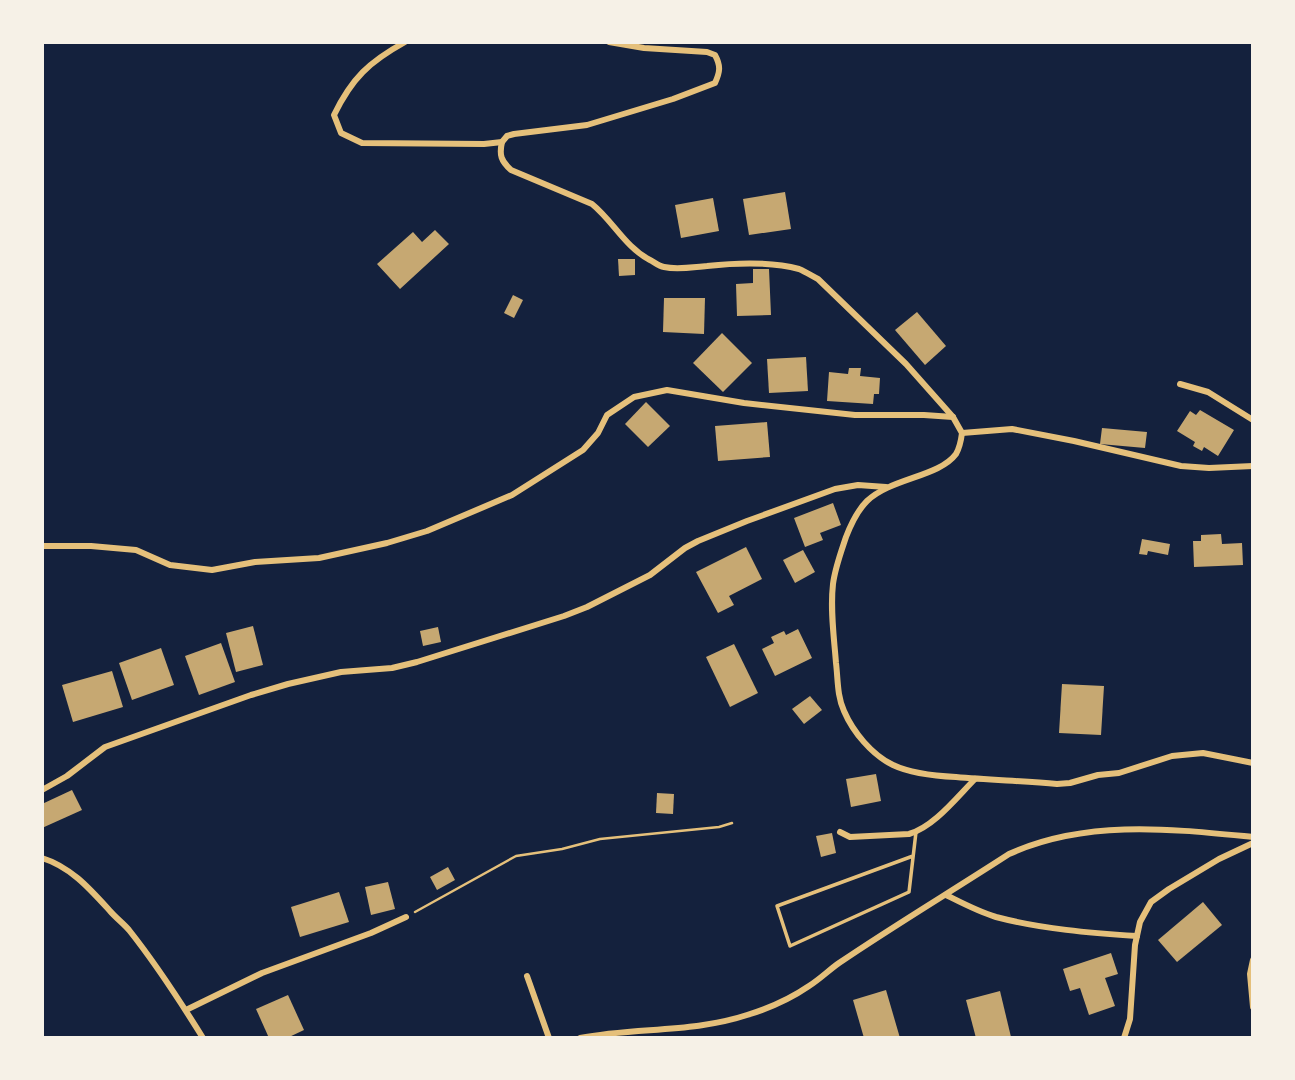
<svg xmlns="http://www.w3.org/2000/svg" width="1295" height="1080" font-family="'Titillium Web',sans-serif">
<style>
.building{fill:#c6a872}
.lines{fill:none;stroke-linecap:round;stroke-linejoin:round}
.path{stroke:#e5c07b;stroke-width:2.5}
.service{stroke:#e5c07b;stroke-width:3.5}
.minor{stroke:#e5c07b;stroke-width:6}
</style>
<rect width="100%" height="100%" fill="#14213d"/>
<g class="building">
<polygon points="785,192 791,229 749,235 743,199"/>
<polygon points="713,198 719,231 681,238 675,205"/>
<polygon points="435,230 449,244 400,289 377,264 413,232 422,242"/>
<polygon points="618,259 635,259 635,275 619,276"/>
<polygon points="753,269 769,269 771,315 737,316 736,284 753,283"/>
<polygon points="513,295 523,300 514,318 504,313"/>
<polygon points="664,298 705,298 704,334 663,332"/>
<polygon points="917,312 946,346 925,365 895,330"/>
<polygon points="722,333 752,363 723,392 693,363"/>
<polygon points="806,357 808,391 769,393 767,359"/>
<polygon points="849,368 861,368 860,376 880,378 879,394 874,394 873,404 827,401 829,372 848,374"/>
<polygon points="646,402 670,426 648,447 625,424"/>
<polygon points="1200,410 1234,430 1218,456 1204,447 1202,451 1193,446 1195,442 1177,431 1190,411 1196,415"/>
<polygon points="767,422 770,457 718,461 715,426"/>
<polygon points="1102,428 1147,432 1145,448 1100,444"/>
<polygon points="833,503 841,525 820,533 823,540 805,547 794,518"/>
<polygon points="1221,534 1222,544 1242,543 1243,565 1194,567 1193,541 1201,541 1201,535"/>
<polygon points="1142,539 1170,544 1168,555 1148,551 1147,555 1139,554"/>
<polygon points="746,547 762,579 729,596 734,605 718,613 696,572"/>
<polygon points="803,550 815,572 795,583 783,560"/>
<polygon points="253,626 263,665 236,672 226,633"/>
<polygon points="438,627 441,642 423,646 420,631"/>
<polygon points="798,629 812,658 775,676 762,649 774,643 771,637 784,631 786,635"/>
<polygon points="221,643 235,682 199,695 185,656"/>
<polygon points="734,644 758,693 730,707 706,657"/>
<polygon points="161,648 174,685 132,700 119,663"/>
<polygon points="112,671 123,707 73,722 62,685"/>
<polygon points="1062,684 1104,686 1101,735 1059,733"/>
<polygon points="810,696 822,710 804,724 792,709"/>
<polygon points="876,774 881,801 851,807 846,779"/>
<polygon points="72,790 82,810 42,828 42,804"/>
<polygon points="657,793 674,794 673,814 656,813"/>
<polygon points="832,833 836,853 821,857 816,836"/>
<polygon points="448,867 455,880 437,890 430,877"/>
<polygon points="388,882 395,909 371,915 365,887"/>
<polygon points="339,892 349,922 300,937 291,907"/>
<polygon points="1203,902 1222,925 1177,962 1158,940"/>
<polygon points="1111,953 1118,974 1105,978 1115,1006 1089,1015 1080,988 1070,991 1063,969"/>
<polygon points="886,990 900,1038 864,1038 853,1000"/>
<polygon points="1000,991 1011,1037 976,1038 966,1000"/>
<polygon points="288,995 304,1030 287,1038 269,1038 256,1009"/>
</g>
<g class="lines">
<polyline class="path" points="415,912 516,856 562,849 600,839 719,827 732,823"/>
<polyline class="service" points="913,856 777,906 790,946 909,892 916,832"/>
<g class="minor">
<path d="M405,42C369,62 352,78 334,115L341,133L362,143L484,144L502,142L507,136L514,134L587,125L673,99L715,83C720,72 721,66 715,55L707,52L644,48L609,42"/>
<path d="M502,142C499,155 501,161 511,170L592,204C613,221 625,247 650,260C654,262 659,266 664,267C678,270 693,267 707,266C735,263 773,262 799,269C806,272 812,276 818,279L906,364L953,417L962,433C961,441 960,447 956,454C939,477 891,478 867,501C857,511 851,524 846,537C841,552 835,568 833,584C830,610 834,637 836,663C838,679 837,696 844,711C853,732 872,755 893,765C912,774 935,776 956,777C990,780 1023,781 1057,784L1070,783L1098,775L1119,773L1172,756L1203,753L1253,763"/>
<polyline points="1180,384 1208,392 1253,420"/>
<polyline points="962,433 1012,429 1074,441 1181,466 1209,468 1253,466"/>
<polyline points="42,546 91,546 136,550 170,565 212,570 255,562 319,558 387,543 427,531 512,495 583,450 598,433 607,415 634,397 667,390 744,403 855,415 924,415 953,417"/>
<polyline points="42,790 67,776 105,747 251,695 288,684 341,672 392,668 417,662 564,616 587,607 650,575 685,548 698,541 747,521 835,489 858,485 886,487"/>
<path d="M840,832L850,837L909,834C934,827 957,797 975,779"/>
<path d="M42,858C71,867 90,889 110,911C116,918 123,923 129,930C156,964 180,1001 203,1038"/>
<path d="M946,895C962,903 979,912 996,917C1042,929 1090,933 1137,936"/>
<polyline points="1253,960 1250,974 1253,1007"/>
<polyline points="527,976 549,1038"/>
<polyline points="186,1010 262,973 371,933 406,917"/>
<path d="M580,1038C635,1027 693,1033 747,1015C770,1008 790,999 809,986C820,979 829,970 839,963C895,925 952,891 1009,854C1086,819 1171,829 1253,837"/>
<polyline points="1124,1038 1130,1019 1135,945 1140,922 1151,902 1169,889 1219,859 1253,843"/>
</g>
</g>
<rect width="1295" height="1080" fill="none" stroke="#f6f1e7" stroke-width="88"/>
</svg>
